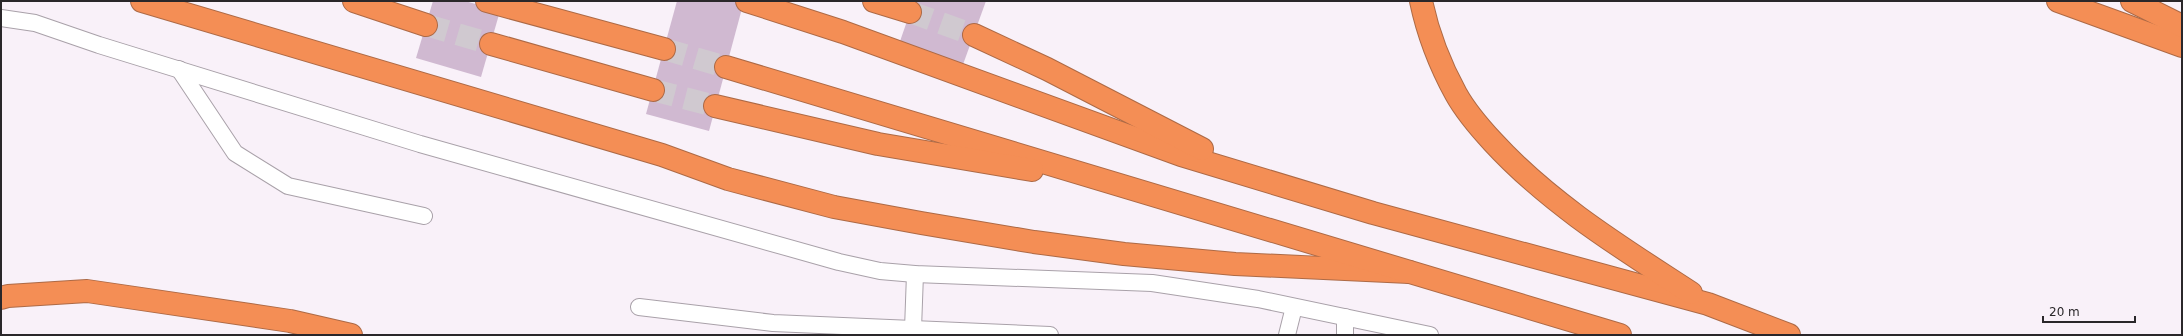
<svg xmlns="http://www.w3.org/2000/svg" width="2183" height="336" font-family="'DejaVu Sans',sans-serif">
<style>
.building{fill:#d0b9d1}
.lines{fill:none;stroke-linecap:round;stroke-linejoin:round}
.motorway-tunnel{stroke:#d0c9d0;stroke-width:22;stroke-dasharray:22 11;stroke-linecap:butt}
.service-casing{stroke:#a9a1a9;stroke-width:18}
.motorway-casing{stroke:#ad6a46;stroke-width:24}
.service{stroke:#fff;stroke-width:16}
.motorway{stroke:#f48e55;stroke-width:22}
</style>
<rect width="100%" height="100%" fill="#f9f1f9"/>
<g class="building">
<polygon points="433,1 465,1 500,11 481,77 416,58"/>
<polygon points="677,1 744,1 709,131 646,114"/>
<polygon points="914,1 986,1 961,70 898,47"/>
</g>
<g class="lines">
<g class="motorway-tunnel">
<polyline points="910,12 974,35"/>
<polyline points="426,25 491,44"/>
<polyline points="664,49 726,67"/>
<polyline points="653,90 715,106"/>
</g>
<defs>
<g id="service">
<polyline points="1,18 35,23 99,45 420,144 839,262 880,271 915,274 1152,283 1258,299 1430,335"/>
<polyline points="179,69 235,153 288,186 424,216"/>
<polyline points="639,307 773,323 1050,335"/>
<polyline points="1345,317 1345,335"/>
<polyline points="913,329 915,274"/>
<polyline points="1287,335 1294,307"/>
</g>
<g id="motorway">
<polyline points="142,1 662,155 728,179 834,207 921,223 1034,242 1124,254 1235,264 1409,272"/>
<polyline points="354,1 426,25"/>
<polyline points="487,1 664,49"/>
<polyline points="747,1 843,32 1181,155 1373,213 1708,304 1789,335"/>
<polyline points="874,1 910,12"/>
<path d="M1421,1C1428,34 1440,65 1456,94C1466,112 1480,128 1493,142C1550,204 1622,248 1691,293"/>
<polyline points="2058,1 2182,46"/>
<polyline points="2132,1 2182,26"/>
<polyline points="974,35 1047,69 1202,149"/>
<polyline points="491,44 653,90"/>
<polyline points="726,67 1620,335"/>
<polyline points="715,106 878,144 1032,170"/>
<polyline points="1,298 8,296 87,291 290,321 351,335"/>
</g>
</defs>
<use href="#service" class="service-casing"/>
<use href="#motorway" class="motorway-casing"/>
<use href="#service" class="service"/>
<use href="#motorway" class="motorway"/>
</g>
<rect width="2183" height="336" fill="none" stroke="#2a272a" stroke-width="4"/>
<path d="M2043 316v6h92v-6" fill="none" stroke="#2a272a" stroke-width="2"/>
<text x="2049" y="316" font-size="12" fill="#2a272a" stroke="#f9f1f9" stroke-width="3" paint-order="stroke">20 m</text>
</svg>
